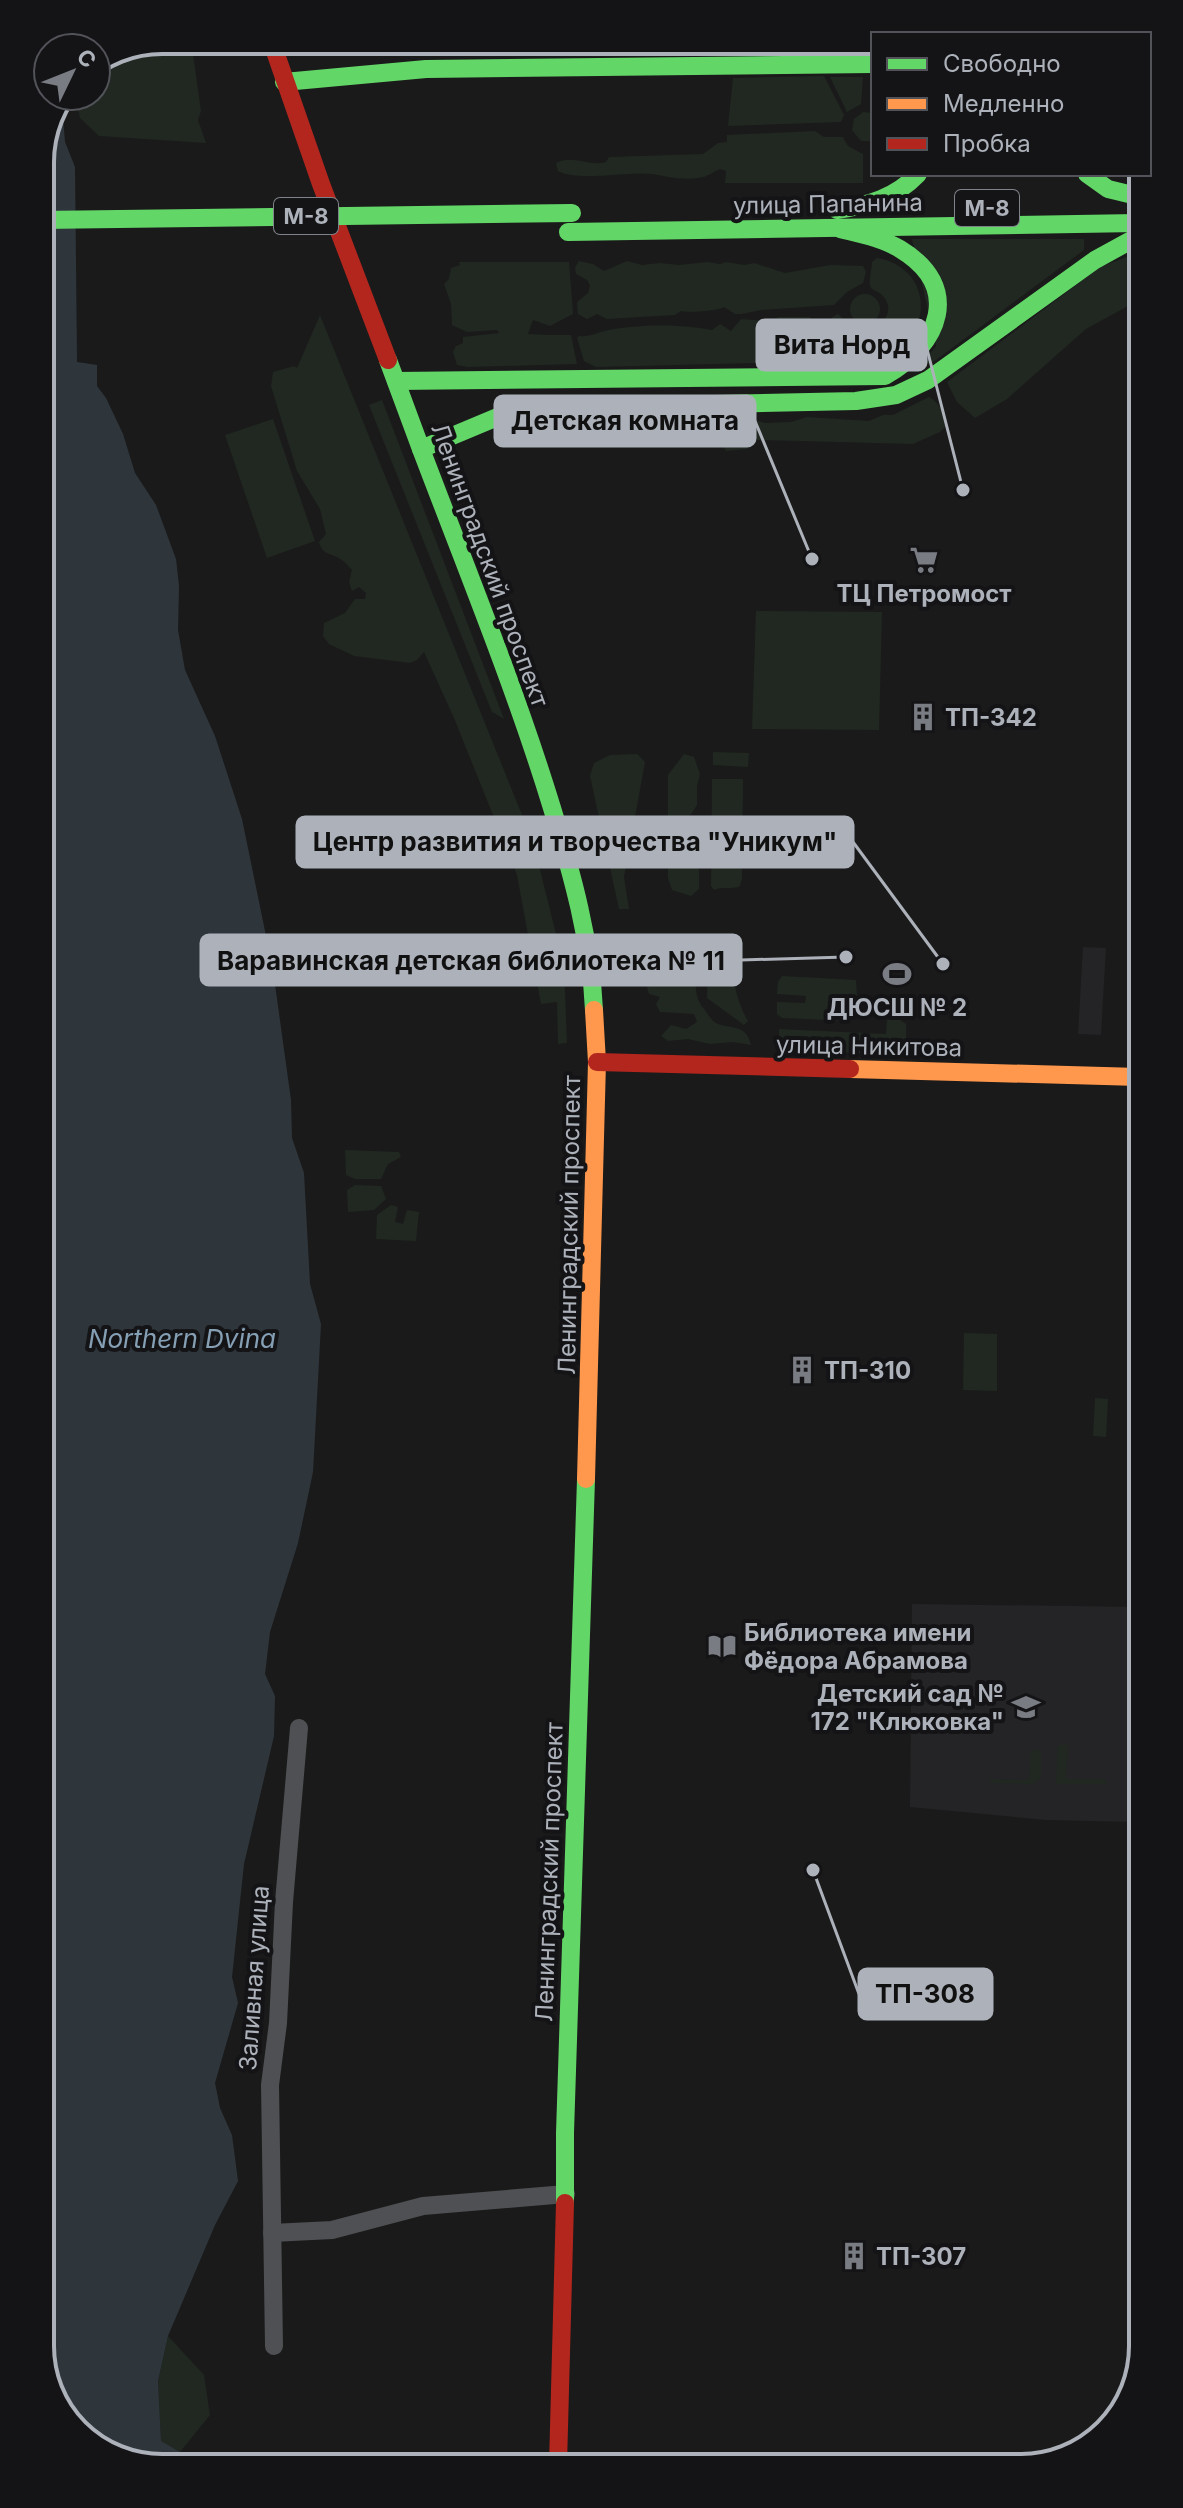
<svg xmlns="http://www.w3.org/2000/svg" width="1183" height="2508" font-family="Inter,sans-serif">
<style>
.built{fill:#242426}
.green{fill:#202821}
.water{fill:#2e363c}
.lines{fill:none;stroke-linecap:round;stroke-linejoin:round}
.street{stroke:#4e5053;stroke-width:18}
.fast{stroke:#63d668;stroke-width:18}
.slow{stroke:#ff974d;stroke-width:18}
.jam{stroke:#b3261e;stroke-width:18}
.fast-bridge{stroke:#63d668;stroke-width:18}
.labels{text-anchor:middle;dominant-baseline:central;stroke-width:8;stroke-linejoin:round;paint-order:stroke}
.shield{fill:#141417;stroke:#7e8289;stroke-width:2}
.shield-label{font-size:22px;font-weight:bold;fill:#acb1ba}
.street-label{font-size:24px;fill:#acb1ba;stroke:#141417}
.poi-label{font-size:24px;font-weight:bold;fill:#acb1ba;stroke:#141417;text-anchor:start}
.water-label{font-size:26px;font-style:italic;fill:#859fb4;stroke:#141417}
.rim{fill:none;stroke:#acb1ba;stroke-width:4}
.leader{fill:none;stroke:#acb1ba;stroke-width:3}
.callout-dot{fill:#acb1ba;stroke:#141417;stroke-width:3}
.callout{fill:#acb1ba;stroke:#acb1ba;stroke-width:3}
.callout-label{font-size:26px;text-anchor:middle;font-weight:bold;fill:#111}
</style>
<rect width="100%" height="100%" fill="#1a1a1a"/>
<g class="built">
<polygon points="1083,947 1106,948 1101,1035 1078,1034"/>
<polygon points="912,1604 1141,1607 1141,1812 1136,1812 1132,1822 1046,1820 910,1807"/>
</g>
<g class="green">
<polygon points="162,40 191,40 201,111 198,120 206,143 99,136 80,118 75,96 96,96 96,67"/>
<polygon points="824,76 844,115 841,122 728,126 733,78"/>
<polygon points="830,77 863,77 861,104 847,112"/>
<polygon points="863,112 873,113 871,141 861,141 852,130 854,119"/>
<path d="M815,131L824,137H843L848,146L863,154V183H725L726,171L720,169C714,171 709,176 703,177C686,181 669,177 652,174C629,171 578,182 558,171L556,163C573,154 588,167 606,162L609,157L703,154L718,143L727,142V135Z"/>
<polygon points="912,239 1084,239 1084,250 936,360 918,369 936,346"/>
<polygon points="1137,253 1137,301 1086,329 1007,399 975,418 957,402 947,382 1100,267"/>
<path d="M877,258C935,268 935,340 881,359L873,356L872,333C884,322 896,310 882,295C879,292 874,291 871,288C868,282 872,268 872,262Z"/>
<path d="M579,261L593,264L604,271L627,261L642,265L659,263L679,265L707,262L720,264L726,262L745,265L754,263L785,273L830,265L863,266L866,272L863,283L847,292L834,305L761,310L742,314H735L724,307C718,311 688,313 681,311L675,315L607,319L597,314L587,319L578,314L577,302L588,293L590,285L587,280L576,274L575,267Z"/>
<path d="M459,262H569L573,314L550,326L533,320L528,334C543,335 556,335 571,335L577,364L468,367L457,365L453,352L456,346L463,343V337L499,333L497,330L467,332L452,325L451,304L444,284L449,279L451,268L460,265Z"/>
<circle cx="865" cy="309" r="15"/>
<path d="M838,314L854,330L868,336V357L864,360H806C806,349 826,318 838,314Z"/>
<path d="M320,315L533,842L564,966L567,1043L558,1044L557,1002L541,1004L517,875L454,718L424,652L417,660L410,663L354,656L329,644L323,636L324,623L345,613L355,599H365L366,593L359,587L352,591L349,582L352,570C349,567 346,563 343,561C333,552 323,557 319,542L326,534L320,509L297,471L271,386L273,372L294,366L297,368Z"/>
<path d="M779,317H810L817,325L807,344L794,362L596,367L584,361L577,338L579,336C591,337 598,332 609,330C640,324 682,324 712,330L720,324L731,331L741,319L767,321Z"/>
<path d="M929,397C939,402 946,415 947,425L940,432L913,444L758,440L747,449L726,451L709,424L711,421L728,423L744,416L765,423L791,422L807,417L869,421L883,415H893Z"/>
<polygon points="382,400 504,719 492,712 369,405"/>
<polygon points="273,419 315,541 267,558 225,435"/>
<polygon points="756,611 882,612 879,730 752,729"/>
<polygon points="713,752 749,753 748,767 713,765"/>
<polygon points="637,754 645,762 624,877 629,909 619,909 590,776 594,763 610,755"/>
<polygon points="684,754 694,757 700,774 697,786 697,805 685,823 692,837 691,852 699,870 699,889 691,896 672,890 668,878 668,775"/>
<path d="M712,779H743L742,878L740,886C733,890 723,886 714,890L711,886Z"/>
<path d="M708,943L729,944C743,955 738,963 735,978C733,987 742,1012 748,1021L744,1025L707,998Z"/>
<path d="M679,946C706,964 687,990 704,1009C707,1013 712,1021 716,1023C731,1030 746,1023 751,1045L733,1042L710,1044L688,1039L668,1041L661,1036L671,1025L686,1029L697,1022L694,1014L660,1012L656,1004L660,997L649,994L646,983L647,972L654,965L664,963L666,947Z"/>
<polygon points="782,976 856,980 858,1015 850,1021 782,1018 777,1014 777,1002 805,1003 806,996 777,994 778,982"/>
<polygon points="887,1020 900,1020 906,1024 906,1055 779,1050 779,1029 886,1034"/>
<polygon points="345,1150 399,1152 401,1157 388,1164 381,1179 355,1179 346,1175"/>
<polygon points="355,1185 381,1186 386,1199 374,1210 348,1212 347,1190"/>
<polygon points="391,1205 398,1207 395,1222 403,1224 407,1210 419,1212 416,1241 376,1239 377,1215"/>
<polygon points="964,1333 997,1334 997,1391 963,1390"/>
<polygon points="1095,1398 1108,1399 1106,1437 1093,1436"/>
<polygon points="1058,1745 1068,1745 1066,1779 1105,1779 1106,1784 1056,1784"/>
<polygon points="1031,1750 1041,1751 1041,1778 1032,1784 991,1783 990,1779 1029,1780"/>
<polygon points="168,2336 204,2375 210,2415 180,2452 161,2442 158,2381"/>
</g>
<polygon class="water" points="62,105 65,142 75,167 77,362 97,365 97,386 106,398 123,434 135,473 156,505 176,559 179,586 178,630 185,670 215,736 242,819 273,970 291,1100 292,1138 304,1173 310,1284 321,1324 313,1472 298,1543 270,1632 265,1674 275,1696 274,1736 244,1864 232,1977 238,2003 215,2083 220,2108 232,2135 238,2181 215,2225 168,2336 158,2381 161,2441 180,2452 184,2467 153,2468 88,2443 47,2386 40,154"/>
<g class="lines">
<g class="street">
<polyline points="272,2233 332,2230 423,2206 566,2194"/>
<polyline points="274,2346 270,2085 278,2023 284,1902 299,1728"/>
</g>
<g class="fast">
<polyline points="339,40 491,40"/>
<polyline points="284,82 426,69 873,64"/>
<polyline points="1087,174 1108,189 1137,196"/>
<path d="M837,210C869,205 895,198 918,174"/>
<polyline points="568,232 1137,223"/>
<polyline points="388,360 421,449 519,408 856,401 896,395 928,380 1095,260 1137,237"/>
<path d="M396,381L885,376C940,345 963,287 900,249C882,238 860,234 840,229"/>
<path d="M421,449C466,568 515,687 552,808C572,874 591,941 594,1010"/>
<polyline points="565,2203 565,2133 586,1479"/>
</g>
<g class="slow">
<polyline points="850,1069 1139,1077"/>
<polyline points="586,1479 597,1062 594,1010"/>
</g>
<g class="jam">
<polyline points="271,40 321,184 388,360"/>
<polyline points="597,1062 850,1069"/>
<polyline points="558,2465 565,2203"/>
</g>
<polyline class="fast-bridge" points="40,220 572,213"/>
</g>
<defs>
<symbol id="supermarket-bare" viewBox="-9 -9 18 18"><path d="M-6-5.5h2.5l.6 2H6L4.5 2H-2.5L-4.4-4H-6ZM-1.5 3.2a1.3 1.3 0 1 0 .1 0ZM3 3.2a1.3 1.3 0 1 0 .1 0Z" fill="#797c82" stroke="#141417" stroke-width="2.5" paint-order="stroke"/></symbol>
<symbol id="building-bare" viewBox="-9 -9 18 18"><path d="M-4-6H4V6H1V3H-1V6H-4ZM-2.5-4.3h1.7v1.8h-1.7ZM.8-4.3h1.7v1.8H.8ZM-2.5-1h1.7V.8h-1.7ZM.8-1h1.7V.8H.8Z" fill="#797c82" stroke="#141417" stroke-width="2.5" paint-order="stroke"/></symbol>
<symbol id="stadium-bare" viewBox="-9 -9 18 18"><path d="M0-5a6.5 5 0 1 0 0 10a6.5 5 0 1 0 0-10ZM-3.5-1.8h7v3.6h-7Z" fill="#797c82" stroke="#141417" stroke-width="2.5" paint-order="stroke"/></symbol>
<symbol id="library-bare" viewBox="-9 -9 18 18"><path d="M-6-4Q-3-5.5-.7-3.5V5Q-3 3-6 4ZM6-4Q3-5.5 .7-3.5V5Q3 3 6 4Z" fill="#797c82" stroke="#141417" stroke-width="2.5" paint-order="stroke"/></symbol>
<symbol id="school-bare" viewBox="-9 -9 18 18"><path d="M0-5L7-2L0 1L-7-2ZM-4 1L0 2.5L4 1V4Q0 6-4 4Z" fill="#797c82" stroke="#141417" stroke-width="2.5" paint-order="stroke"/></symbol>
</defs>
<g fill-rule="evenodd">
<use href="#supermarket-bare" x="904" y="540" width="40" height="40"/>
<use href="#building-bare" x="903" y="697" width="40" height="40"/>
<use href="#stadium-bare" x="877" y="954" width="40" height="40"/>
<use href="#building-bare" x="782" y="1350" width="40" height="40"/>
<use href="#library-bare" x="702" y="1626" width="40" height="40"/>
<use href="#school-bare" x="1006" y="1687" width="40" height="40"/>
<use href="#building-bare" x="834" y="2236" width="40" height="40"/>
</g>
<g class="labels">
<g class="shield">
<rect x="955" y="190" width="64" height="36" rx="6"/>
<rect x="274" y="198" width="64" height="36" rx="6"/>
</g>
<g class="shield-label">
<text x="987" y="208">М-8</text>
<text x="306" y="216">М-8</text>
</g>
<g class="street-label">
<text transform="translate(828 204) rotate(-1)">улица Папанина</text>
<text transform="translate(490 565) rotate(70)">Ленинградский проспект</text>
<text transform="translate(869 1046) rotate(1)">улица Никитова</text>
<text transform="translate(569 1225) rotate(-89)">Ленинградский проспект</text>
<text transform="translate(549 1872) rotate(-88)">Ленинградский проспект</text>
<text transform="translate(254 1978) rotate(-86)">Заливная улица</text>
</g>
<g class="poi-label">
<text x="924" y="593" text-anchor="middle">ТЦ Петромост</text>
<text x="945" y="717">ТП-342</text>
<text x="897" y="1007" text-anchor="middle">ДЮСШ № 2</text>
<text x="824" y="1370">ТП-310</text>
<text x="744" y="1632">Библиотека имени<tspan x="744" dy="28">Фёдора Абрамова</tspan></text>
<text x="1004" y="1693" text-anchor="end">Детский сад №<tspan x="1004" dy="28">172 "Клюковка"</tspan></text>
<text x="876" y="2256">ТП-307</text>
</g>
<g class="water-label">
<text x="182" y="1338">Northern Dvina</text>
</g>
</g>
<path d="M0 0H1183V2508H0ZM162 54H1021A108 108 0 0 1 1129 162V2346A108 108 0 0 1 1021 2454H162A108 108 0 0 1 54 2346V162A108 108 0 0 1 162 54Z" fill="#141417" fill-rule="evenodd"/>
<path class="rim" d="M162 54H1021A108 108 0 0 1 1129 162V2346A108 108 0 0 1 1021 2454H162A108 108 0 0 1 54 2346V162A108 108 0 0 1 162 54Z"/>
<path class="leader" d="M963 490L926 345M812 559L755 421M943 964L853 842M846 957L741 960M813 1870L859 1994"/>
<g class="callout-dot">
<circle cx="963" cy="490" r="8"/>
<circle cx="812" cy="559" r="8"/>
<circle cx="943" cy="964" r="8"/>
<circle cx="846" cy="957" r="8"/>
<circle cx="813" cy="1870" r="8"/>
</g>
<g class="callout">
<rect x="757" y="320" width="169" height="50" rx="8"/>
<rect x="495" y="396" width="260" height="50" rx="8"/>
<rect x="297" y="817" width="556" height="50" rx="8"/>
<rect x="201" y="935" width="540" height="50" rx="8"/>
<rect x="859" y="1969" width="133" height="50" rx="8"/>
</g>
<g class="callout-label">
<text x="842" y="354">Вита Норд</text>
<text x="625" y="430">Детская комната</text>
<text x="575" y="851">Центр развития и творчества "Уникум"</text>
<text x="471" y="970">Варавинская детская библиотека № 11</text>
<text x="925" y="2003">ТП-308</text>
</g>
<rect x="871" y="32" width="280" height="144" fill="#141417" stroke="#515358" stroke-width="2"/>
<rect x="887" y="58" width="40" height="12" fill="#63d668" stroke="#515358" stroke-width="2"/>
<text x="943" y="72" font-size="24" fill="#acb1ba">Свободно</text>
<rect x="887" y="98" width="40" height="12" fill="#ff974d" stroke="#515358" stroke-width="2"/>
<text x="943" y="112" font-size="24" fill="#acb1ba">Медленно</text>
<rect x="887" y="138" width="40" height="12" fill="#b3261e" stroke="#515358" stroke-width="2"/>
<text x="943" y="152" font-size="24" fill="#acb1ba">Пробка</text>
<g transform="translate(72 72) rotate(47)"><circle r="38" fill="#141417" stroke="#515358" stroke-width="2"/>
<path d="M0-6L14 30L0 20L-14 30Z" fill="#797c82"/>
<text y="-12" font-size="22" font-weight="bold" text-anchor="middle" fill="#acb1ba">С</text>
</g>
</svg>
